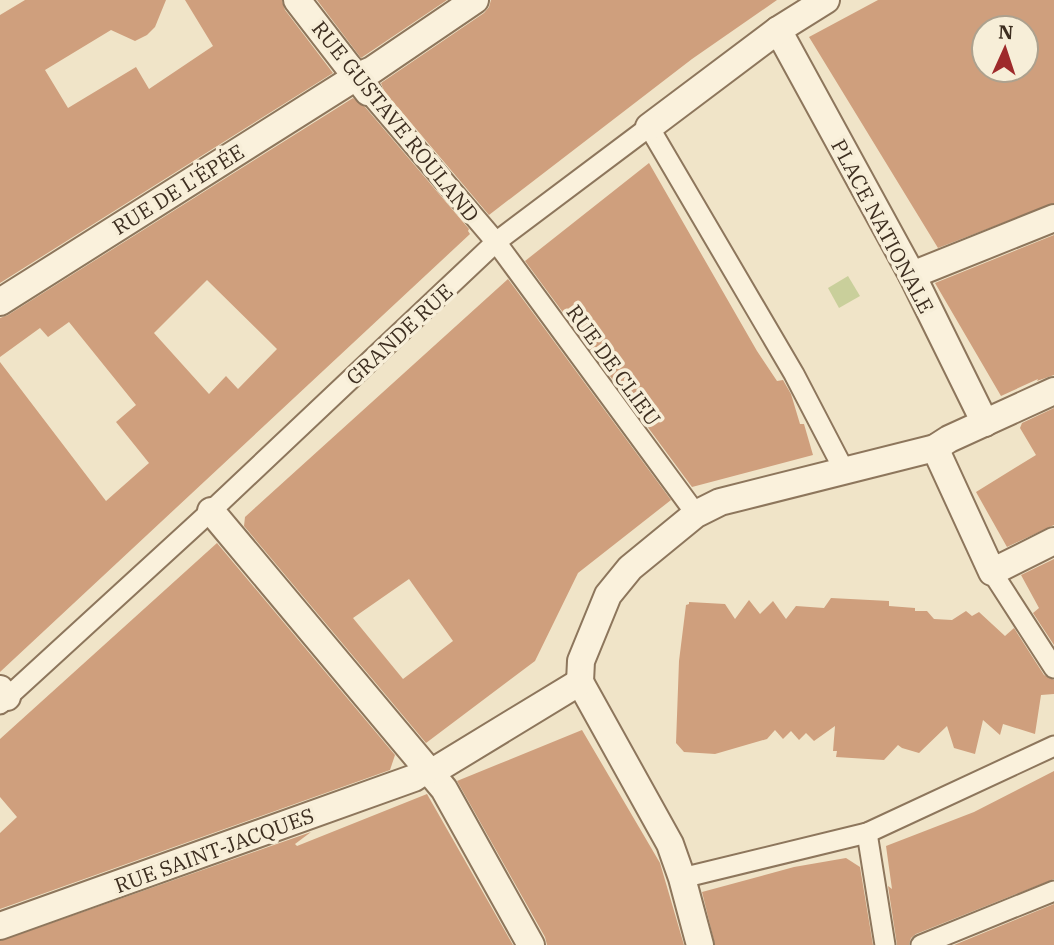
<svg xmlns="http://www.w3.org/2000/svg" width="1054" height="945" font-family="'IBM Plex Serif',serif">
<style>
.green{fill:#c9cf9b}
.building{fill:#cf9f7d;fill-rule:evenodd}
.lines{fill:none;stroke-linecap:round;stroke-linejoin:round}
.pedestrian-casing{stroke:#8d765c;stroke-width:23}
.minor-casing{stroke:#8d765c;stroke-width:30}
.pedestrian{stroke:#faf1dc;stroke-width:19}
.minor{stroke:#faf1dc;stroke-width:26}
.labels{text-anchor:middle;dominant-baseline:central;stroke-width:7;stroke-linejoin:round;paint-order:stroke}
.street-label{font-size:21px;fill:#3d2e20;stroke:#f7eed8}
</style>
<rect width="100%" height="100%" fill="#f0e4c8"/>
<polygon class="green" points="848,276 860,296 839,308 828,288"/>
<g class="building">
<polygon points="25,0 166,0 155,27 147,35 135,41 111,30 45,70 68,108 136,67 149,89 213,46 185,0 282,0 285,10 333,73 0,283 0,15"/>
<polygon points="317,0 447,0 361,58"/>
<polygon points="491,0 777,0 692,59 489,215 384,91 381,83 484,13 489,7"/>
<path d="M878,0H1054V203L938,248L809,37ZM984,28H1026V70H984Z"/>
<path d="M353,98L365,107L469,229L468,231L470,234L0,672V362L106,501L149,463L116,422L136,405L69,322L48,337L40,328L0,357V318L8,315ZM207,280L277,349L238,389L226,376L209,394L154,333Z"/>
<polygon points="649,163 757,351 777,381 783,380 791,394 800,424 804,424 813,455 692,487 525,261"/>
<polygon points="1054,235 1054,375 1037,381 1038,379 1001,396 935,283"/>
<path d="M508,279L671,500L578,573L535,661L426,743L244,526L245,517ZM409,579L453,641L403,679L353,618Z"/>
<polygon points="1054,408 1054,525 1007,547 976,492 1036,455 1020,428 1022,423"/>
<polygon points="217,543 395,755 390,770 0,909 0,833 17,817 0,797 0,739"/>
<polygon points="1054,559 1054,645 1033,613 1039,608 1021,575"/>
<polygon points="831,598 889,601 889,606 915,608 915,611 927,611 934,619 952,620 966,611 972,616 979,612 1005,636 1014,628 1044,675 1054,680 1054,694 1041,695 1035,734 1003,724 1000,735 983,720 975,754 954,748 947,726 919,753 902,748 898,745 884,760 836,757 837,751 833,751 835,726 814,741 806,733 799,740 791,731 783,739 775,730 767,739 715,754 684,752 676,743 679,661 686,605 689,604 689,602 725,604 735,619 749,600 760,614 773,601 786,619 796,606 824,608"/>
<polygon points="582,730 660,863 684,945 547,945 545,937 457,781"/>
<polygon points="1054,771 1054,879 916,934 911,938 909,945 897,945 888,886 892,889 886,846 974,812"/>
<polygon points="427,794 513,945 0,945 0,941 311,832 295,844 297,846"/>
<polygon points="846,858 860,867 873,945 715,945 702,892 794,867"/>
<polygon points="1054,904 1054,945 954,945"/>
</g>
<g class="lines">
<defs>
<g id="pedestrian">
<polyline points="368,92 496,242 696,514"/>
<polyline points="992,572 1054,668"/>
<polyline points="0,704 211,511 496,242 649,127 794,374 844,470"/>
<polyline points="867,833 885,945"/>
<polyline points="682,878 867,833 1054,746"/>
<polyline points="921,945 1054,891"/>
</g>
<g id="minor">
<polyline points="297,0 368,92"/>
<polyline points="778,30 912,275 985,423"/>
<polyline points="649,127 778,30 826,0"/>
<polyline points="912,275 1054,218"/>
<polyline points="0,302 356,77 372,70 475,0"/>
<polyline points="935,448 992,572 1054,541"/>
<polyline points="211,511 444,789 531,945"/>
<polyline points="580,682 581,661 608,595 630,568 696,514 720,502 935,448 949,439 1054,391"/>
<polyline points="580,682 670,844 682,878 700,945"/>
<polyline points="0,689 7,697"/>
<polyline points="426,770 437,769 580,682"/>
<polyline points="0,926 414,778 426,770"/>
</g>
</defs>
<use href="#pedestrian" class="pedestrian-casing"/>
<use href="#minor" class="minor-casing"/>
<use href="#pedestrian" class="pedestrian"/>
<use href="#minor" class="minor"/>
</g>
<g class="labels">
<g class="street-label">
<text transform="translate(396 121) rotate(51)">RUE GUSTAVE ROULAND</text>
<text transform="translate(178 189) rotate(-32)">RUE DE L'ÉPÉE</text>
<text transform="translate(883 226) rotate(62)">PLACE NATIONALE</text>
<text transform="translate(399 334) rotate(-43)">GRANDE RUE</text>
<text transform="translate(614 365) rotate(54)">RUE DE CLIEU</text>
<text transform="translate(214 850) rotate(-20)">RUE SAINT-JACQUES</text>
</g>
</g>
<g transform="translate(1005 49) rotate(3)"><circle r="33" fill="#f7eed8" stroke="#ada18e" stroke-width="2"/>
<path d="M0-5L12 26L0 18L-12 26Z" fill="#9e2a2b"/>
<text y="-10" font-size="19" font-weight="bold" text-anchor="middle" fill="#3d2e20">N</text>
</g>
</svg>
